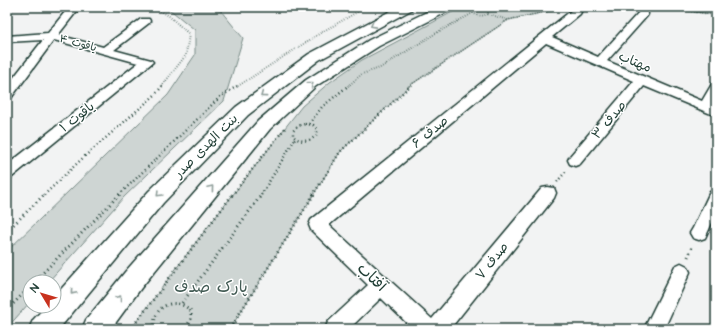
<svg xmlns="http://www.w3.org/2000/svg" width="723" height="336" font-family="'Architects Daughter','Playpen Sans Arabic',sans-serif">
<style>
.green{fill:#ced5d3;stroke:#768984}
.lines{fill:none;stroke-linecap:round;stroke-linejoin:round}
.minor-casing{stroke:#1f3d34;stroke-width:3}
.tertiary-casing{stroke:#1f3d34;stroke-width:3}
.path-far2{stroke:#1f3d34;stroke-width:2;stroke-dasharray:0.5 2;stroke-linecap:butt}
.path-far1{stroke:#1f3d34;stroke-width:2.5;stroke-dasharray:1 3;stroke-linecap:butt}
.path{stroke:#1f3d34;stroke-width:3;stroke-dasharray:1 3.5;stroke-linecap:butt}
.minor{fill:#fff;fill-rule:evenodd}
.tertiary{fill:#fff;fill-rule:evenodd}
.oneway{stroke:#8f9e9a}
.labels{text-anchor:middle;dominant-baseline:central;stroke-width:3;stroke-linejoin:round;paint-order:stroke}
.far-street-label{font-size:11px;fill:#1f3d34;stroke:#fff}
.street-label{font-size:13px;fill:#1f3d34;stroke:#fff}
.near-street-label{font-size:16px;fill:#1f3d34;stroke:#fff}
.near-park-label{font-size:16px;fill:#425b54;stroke:#fff}
</style>
<rect width="100%" height="100%" fill="#f2f3f3"/>
<filter id="ink" filterUnits="userSpaceOnUse"><feTurbulence type="fractalNoise" baseFrequency=".025" numOctaves="2"/><feDisplacementMap in="SourceGraphic" scale="8" xChannelSelector="R" yChannelSelector="G"/><feConvolveMatrix kernelMatrix="1 2 1 2 8 2 1 2 1" color-interpolation-filters="sRGB"/></filter>
<g filter="url(#ink)">
<g class="green">
<polygon points="164,7 214,7 221,11 243,38 224,101 124,197 48,282 30,282 30,302 7,328 7,251 168,95 195,55 195,30 173,12"/>
<polygon points="462,7 569,7 508,20 409,86 340,152 230,329 131,329 193,246 302,106 330,82 362,60"/>
<polygon points="662,7 716,7 716,15"/>
</g>
<g class="lines">
<defs>
<g id="minor">
<polygon points="69,7 80,7 58,35 103,47 141,19 149,19 150,21 149,23 114,50 151,60 153,62 12,177 7,179 7,165 138,63 54,40 11,98 7,99 7,86 43,40 7,42 7,36 48,33"/>
<polygon points="576,9 580,10 581,12 580,14 552,37 598,57 639,12 647,12 648,14 647,16 607,61 702,101 712,84 716,83 716,99 712,105 716,107 716,116 644,86 580,164 575,166 570,164 568,160 570,156 634,81 546,43 329,225 432,319 542,188 548,187 554,188 556,193 554,198 450,329 413,329 381,298 349,329 325,329 328,322 368,285 311,230 309,225 311,220 572,10"/>
<polygon points="716,191 716,214 705,238 699,240 693,238 690,233 693,228 710,192"/>
<polygon points="681,263 687,266 690,272 664,329 644,329 675,266"/>
</g>
<g id="tertiary">
<polygon points="398,7 413,7 411,10 319,60 248,115 163,203 59,329 29,329 33,320 46,306 54,306 54,297 149,191 236,107 309,54"/>
<polygon points="437,7 453,7 451,10 379,46 316,86 270,129 141,288 111,329 82,329 86,320 125,272 258,121 306,80 369,40"/>
</g>
</defs>
<use href="#minor" class="minor-casing"/>
<use href="#tertiary" class="tertiary-casing"/>
<g class="path-far2">
<polyline points="154,7 169,16 189,34 186,55 162,86"/>
<path d="M474,7L471,10C475,16 481,17 488,14V9L483,7"/>
<polyline points="662,7 716,15"/>
<polyline points="488,14 508,20 558,9"/>
<polyline points="238,86 322,32 366,7"/>
<polyline points="348,86 362,74 380,68 436,33 473,13"/>
<polyline points="409,86 508,20"/>
</g>
<g class="path-far1">
<path d="M305,124L313,125L317,129V135C309,142 301,143 293,136V131L298,126Z"/>
<polyline points="309,124 322,107 349,85"/>
<polyline points="557,182 567,170"/>
<polyline points="44,195 85,156 155,95 163,85"/>
<polyline points="119,195 220,97 239,85"/>
<polyline points="232,195 285,128"/>
<polyline points="261,195 295,139"/>
<polyline points="313,195 340,152 411,85"/>
</g>
<g class="path">
<polyline points="7,231 45,194"/>
<polyline points="688,257 693,245"/>
<polyline points="34,282 120,194"/>
<polyline points="182,303 262,194"/>
<polyline points="7,310 30,287"/>
<polyline points="131,329 233,194"/>
<path d="M154,329C154,325 154,320 156,316C162,301 181,300 191,311V319L185,329"/>
<polyline points="230,329 314,194"/>
</g>
<use href="#minor" class="minor"/>
<use href="#tertiary" class="tertiary"/>
</g>
<defs><path id="oneway-chevron" d="M-2-3.5L2.5 0L-2 3.5" fill="none" stroke-width="1.6" stroke-linecap="round" stroke-linejoin="round"/></defs>
<g class="oneway">
<use href="#oneway-chevron" transform="translate(373 25) rotate(151)"/>
<use href="#oneway-chevron" transform="translate(311 84) rotate(-38)"/>
<use href="#oneway-chevron" transform="translate(263 95) rotate(144)"/>
<use href="#oneway-chevron" transform="translate(211 188) rotate(-50)"/>
<use href="#oneway-chevron" transform="translate(159 194) rotate(134)"/>
<use href="#oneway-chevron" transform="translate(73 292) rotate(131)"/>
<use href="#oneway-chevron" transform="translate(119 298) rotate(-52)"/>
</g>
</g>
<g class="labels">
<g class="far-street-label">
<text transform="translate(78 43) rotate(15)">یاقوت ۴</text>
</g>
<g class="street-label">
<text transform="translate(635 62) rotate(23)">مهتاب</text>
<text transform="translate(77 117) rotate(-38)">یاقوت ۱</text>
<text transform="translate(609 120) rotate(-50)">صدف ۳</text>
<text transform="translate(430 132) rotate(-39)">صدف ۶</text>
<text transform="translate(206 146) rotate(-45)">بنت الهدی صدر</text>
<text transform="translate(492 261) rotate(-51)">صدف ۷</text>
</g>
<g class="near-street-label">
<text transform="translate(372 277) rotate(43)">آفتاب</text>
</g>
<g class="near-park-label">
<text x="211" y="287">پارک صدف</text>
</g>
</g>
<rect width="723" height="336" fill="none" stroke="#fff" stroke-width="24"/>
<rect x="12" y="12" width="699" height="312" fill="none" stroke="#1f3d34" stroke-width="1.5" filter="url(#ink)"/>
<g transform="translate(42 294) rotate(308)"><circle r="19" fill="#ffffff" stroke="#a5b1ae"/>
<path d="M0-3L7 15L0 10L-7 15Z" fill="#c8321e"/>
<text y="-6" font-size="11" font-weight="bold" text-anchor="middle" fill="#1f3d34">N</text>
</g>
</svg>
